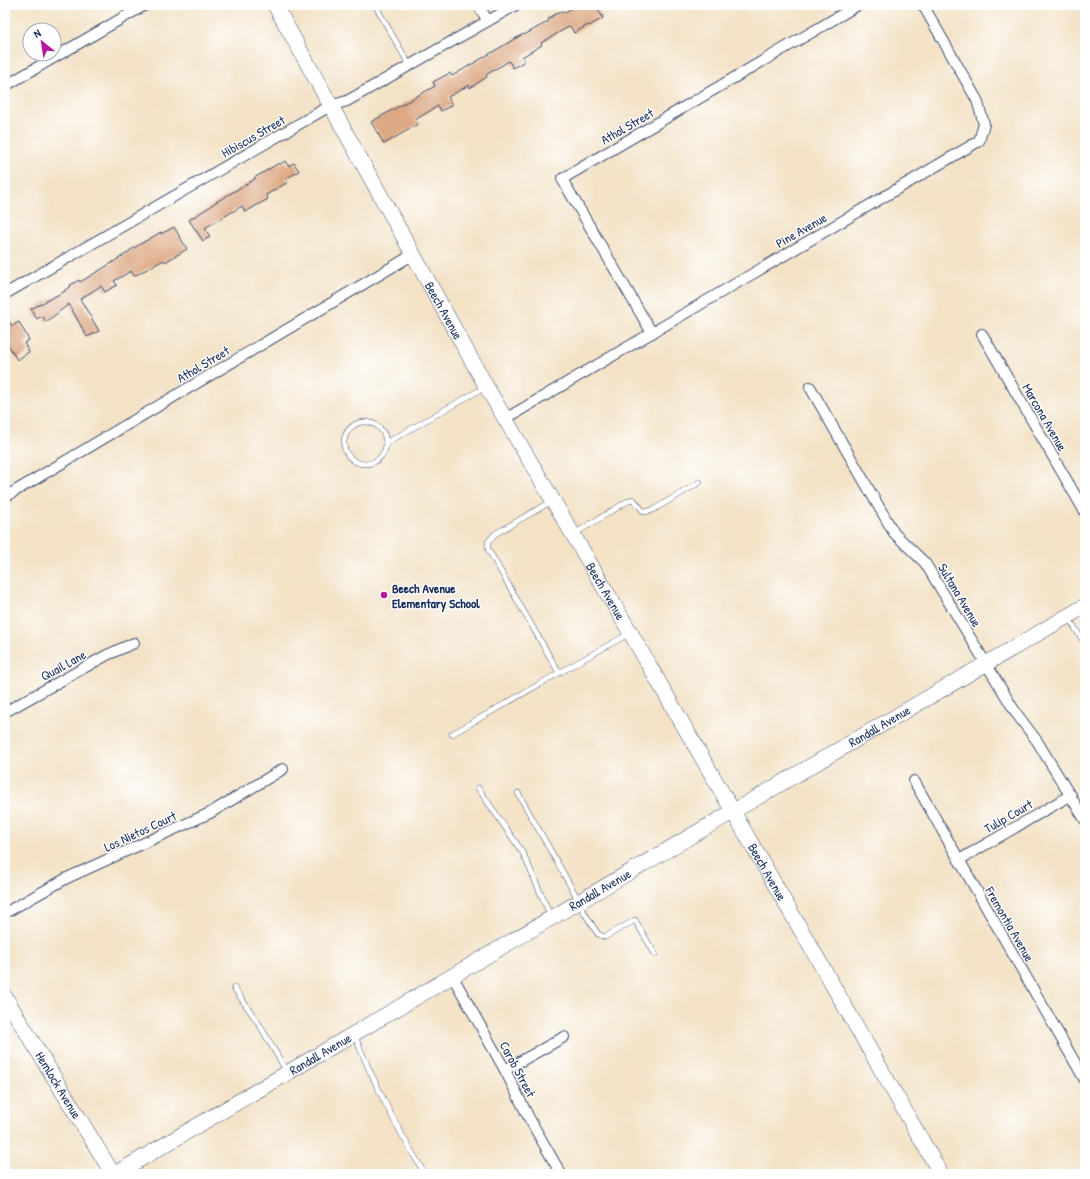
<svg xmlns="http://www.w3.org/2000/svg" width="1090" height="1179" font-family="'Patrick Hand',sans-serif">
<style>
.building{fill:#dda984}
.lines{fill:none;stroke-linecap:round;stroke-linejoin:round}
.lane-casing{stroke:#3b4a6e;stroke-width:6}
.street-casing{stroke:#3b4a6e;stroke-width:12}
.secondary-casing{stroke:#3b4a6e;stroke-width:16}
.lane{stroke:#fff;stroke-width:5}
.street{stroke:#fff;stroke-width:10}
.secondary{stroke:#fff;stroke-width:15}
.poi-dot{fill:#b5179e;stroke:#fff;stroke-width:1.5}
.labels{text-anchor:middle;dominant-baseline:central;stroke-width:3;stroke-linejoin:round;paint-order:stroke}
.street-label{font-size:13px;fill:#1b2f5e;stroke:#fff}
.poi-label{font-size:13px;font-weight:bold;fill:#1b2f5e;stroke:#fff;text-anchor:start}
</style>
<rect width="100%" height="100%" fill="#fff"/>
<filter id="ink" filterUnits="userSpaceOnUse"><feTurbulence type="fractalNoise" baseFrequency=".025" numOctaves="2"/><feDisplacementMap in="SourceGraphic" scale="8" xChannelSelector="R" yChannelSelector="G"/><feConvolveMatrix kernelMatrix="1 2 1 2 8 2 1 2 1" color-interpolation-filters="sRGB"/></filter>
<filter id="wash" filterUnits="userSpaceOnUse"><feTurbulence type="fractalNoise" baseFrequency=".012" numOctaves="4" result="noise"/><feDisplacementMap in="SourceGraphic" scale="16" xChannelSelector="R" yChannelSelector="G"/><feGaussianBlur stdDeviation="0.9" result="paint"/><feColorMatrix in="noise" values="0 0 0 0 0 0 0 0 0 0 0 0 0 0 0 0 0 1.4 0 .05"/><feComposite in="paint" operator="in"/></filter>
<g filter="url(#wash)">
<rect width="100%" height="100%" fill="#f3e2c6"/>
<g id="blocks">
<g class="building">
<polygon points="578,5 595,5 603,18 589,26 588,25 574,33 570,26 541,43 542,45 522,57 525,61 513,68 509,61 486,75 487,77 470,88 469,85 448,97 452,105 441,111 438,106 415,120 418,124 384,144 371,122 435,86 433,82 450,73 452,76 523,34 524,35 549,21 548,19 559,12 561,12 563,13"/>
<polygon points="285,161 288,166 294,163 299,171 286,179 288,182 266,195 268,199 245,212 242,206 205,228 210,237 203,241 189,220 211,206 211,205 255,179 254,178 279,163 279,165"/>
<polygon points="174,227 187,249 165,262 164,260 134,276 131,271 114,281 117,285 105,292 101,286 80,299 99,331 87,337 69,304 46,322 42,316 37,319 31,309 65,291 65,290 71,286 70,285 79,280 80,282 102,269 129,252 129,251 137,246 161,232 161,234"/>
<polygon points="5,314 12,326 19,322 29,340 24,343 29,352 17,360 5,339"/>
</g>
</g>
</g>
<g filter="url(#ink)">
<use href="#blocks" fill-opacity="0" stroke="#3b4a6e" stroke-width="1"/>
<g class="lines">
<defs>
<g id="lane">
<polyline points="375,5 410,66"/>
<circle cx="365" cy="443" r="21"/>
<polyline points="386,443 485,387"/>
<polyline points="552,501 495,534 488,542 488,549 559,673 630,633"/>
<polyline points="574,534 628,501 633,499 644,512 653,510 700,482"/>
<polyline points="1068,617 1085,644"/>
<polyline points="452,734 559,673"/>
<polyline points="478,788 523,853 551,917"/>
<polyline points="518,793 579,901"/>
<polyline points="578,903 598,934 605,937 635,920 655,954"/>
<polyline points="234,988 259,1024 287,1072"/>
<path d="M355,1036C374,1084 398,1130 425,1174"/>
</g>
<g id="street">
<polyline points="478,5 488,21"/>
<polyline points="5,86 145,5"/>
<polyline points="5,294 330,106 347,101 516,5"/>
<polyline points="652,333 562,179 858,5"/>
<polyline points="982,334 1085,512"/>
<polyline points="810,387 894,533 925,563 1016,713 1037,741 1085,820"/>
<polyline points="505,419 979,141 984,124 977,100 923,5"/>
<polyline points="5,497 414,254"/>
<polyline points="5,712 107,655 134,643"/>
<polyline points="914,781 1085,1080"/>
<polyline points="959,860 1071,795"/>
<polyline points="5,913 67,878 210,813 283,769"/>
<polyline points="453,977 505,1070 529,1118 561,1174"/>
<polyline points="505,1070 564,1037"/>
</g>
<g id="secondary">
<path id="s1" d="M275,5L486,386L630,632L941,1174"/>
<path id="s2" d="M5,997L113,1174"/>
<path id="s3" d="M115,1174C438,985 761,794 1085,606"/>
</g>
</defs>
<use href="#lane" class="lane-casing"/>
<use href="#street" class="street-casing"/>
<use href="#secondary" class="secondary-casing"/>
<use href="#lane" class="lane"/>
<use href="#street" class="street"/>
<use href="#secondary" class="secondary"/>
</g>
</g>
<circle class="poi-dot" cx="384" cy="595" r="4"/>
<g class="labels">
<g class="street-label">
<text transform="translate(627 126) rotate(-30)">Athol Street</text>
<text transform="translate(253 136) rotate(-30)">Hibiscus Street</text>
<text transform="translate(801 230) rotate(-30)">Pine Avenue</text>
<text stroke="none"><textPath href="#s1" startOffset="349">Beech Avenue</textPath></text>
<text transform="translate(203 364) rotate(-31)">Athol Street</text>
<text transform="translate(1045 417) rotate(60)">Marcona Avenue</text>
<text stroke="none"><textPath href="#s1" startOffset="673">Beech Avenue</textPath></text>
<text transform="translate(960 595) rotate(59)">Sultana Avenue</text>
<text transform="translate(63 665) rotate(-29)">Quail Lane</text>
<text stroke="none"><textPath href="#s3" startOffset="886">Randall Avenue</textPath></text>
<text transform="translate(1008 816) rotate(-30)">Tulip Court</text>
<text transform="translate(140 831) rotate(-25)">Los Nietos Court</text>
<text stroke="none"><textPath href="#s1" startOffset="997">Beech Avenue</textPath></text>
<text stroke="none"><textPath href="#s3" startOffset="562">Randall Avenue</textPath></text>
<text transform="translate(1010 924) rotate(60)">Fremontia Avenue</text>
<text stroke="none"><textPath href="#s3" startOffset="238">Randall Avenue</textPath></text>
<text transform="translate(518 1069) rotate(62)">Carob Street</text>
<text stroke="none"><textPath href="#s2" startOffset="103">Hemlock Avenue</textPath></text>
</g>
<g class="poi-label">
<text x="392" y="588">Beech Avenue<tspan x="392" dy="15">Elementary School</tspan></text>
</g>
</g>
<rect width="1090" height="1179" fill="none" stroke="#fff" stroke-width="20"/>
<g transform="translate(42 42) rotate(330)"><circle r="19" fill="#ffffff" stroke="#a4acbf"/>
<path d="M0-3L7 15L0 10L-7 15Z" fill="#b5179e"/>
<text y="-6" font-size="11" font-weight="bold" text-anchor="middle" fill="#1b2f5e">N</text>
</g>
</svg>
